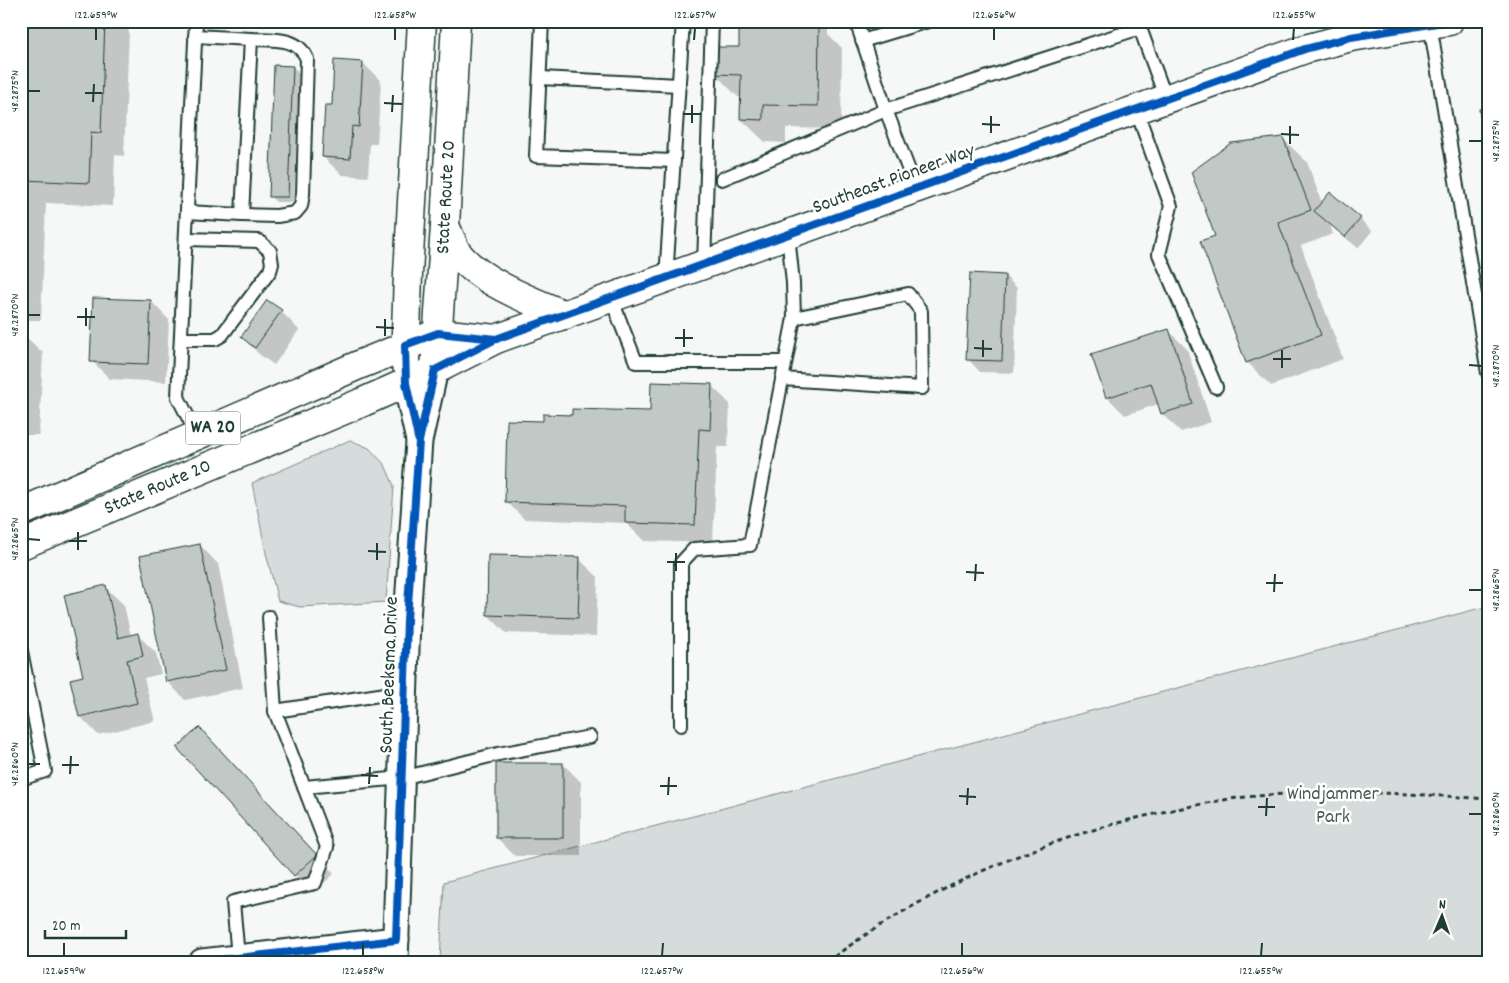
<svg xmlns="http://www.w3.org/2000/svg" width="1509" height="983" font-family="Dekko,sans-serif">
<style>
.green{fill:#d6dcdb;stroke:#7a8c88}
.shadow{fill:#0003}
.building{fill:#c0c9c6;stroke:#1f3d34}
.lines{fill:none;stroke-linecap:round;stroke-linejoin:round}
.service-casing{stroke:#1f3d34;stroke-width:16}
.minor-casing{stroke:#1f3d34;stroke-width:29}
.secondary-casing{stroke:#1f3d34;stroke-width:31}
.primary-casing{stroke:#1f3d34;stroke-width:31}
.path{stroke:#1f3d34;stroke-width:3;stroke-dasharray:5 4;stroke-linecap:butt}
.service{stroke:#fff;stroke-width:12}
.minor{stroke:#fff;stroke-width:25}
.secondary{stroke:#fff;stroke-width:28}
.primary{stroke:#fff;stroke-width:28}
.cycleway-casing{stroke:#fff;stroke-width:11}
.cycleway{stroke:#0057b8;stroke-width:8}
.ticks{fill:none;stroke:#1f3d34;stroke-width:2}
.labels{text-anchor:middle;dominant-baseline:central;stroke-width:5;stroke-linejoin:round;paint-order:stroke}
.shield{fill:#fff;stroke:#627771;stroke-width:1}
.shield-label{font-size:19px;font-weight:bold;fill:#1f3d34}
.street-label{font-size:20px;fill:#1f3d34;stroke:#fff}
.park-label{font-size:20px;fill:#445d55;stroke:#fff}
.neatline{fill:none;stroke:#1f3d34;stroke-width:2}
.ticks-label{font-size:12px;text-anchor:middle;fill:#1f3d34}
</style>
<rect width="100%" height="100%" fill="#f6f7f7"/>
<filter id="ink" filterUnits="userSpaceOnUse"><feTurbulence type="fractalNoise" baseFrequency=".02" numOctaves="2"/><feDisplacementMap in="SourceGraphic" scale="10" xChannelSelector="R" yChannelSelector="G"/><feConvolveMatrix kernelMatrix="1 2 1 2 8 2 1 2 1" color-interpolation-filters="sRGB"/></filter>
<g filter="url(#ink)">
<g class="green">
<polygon points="350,440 369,448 385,465 394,486 386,602 300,607 278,601 266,553 252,483"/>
<polygon points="1488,606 1488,962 440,962 444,882"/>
</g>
<g class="shadow">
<polygon points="21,21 120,21 129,31 124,156 115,155 113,206 46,203 41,320 21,320"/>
<polygon points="741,21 828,21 828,34 842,48 841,129 786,128 786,143 765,142 741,119 742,98 738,97 715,74 740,48"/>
<polygon points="363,63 381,81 377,144 370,144 368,177 342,175 323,157 333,107"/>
<polygon points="293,67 299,73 294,202 276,202 270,196"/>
<polygon points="1283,139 1307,162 1322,203 1360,219 1372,231 1358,248 1330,225 1333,234 1301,246 1343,359 1271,386 1247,362"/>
<polygon points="1005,276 1017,288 1014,373 980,372 968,359"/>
<polygon points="151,301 169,320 166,382 110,379 92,361"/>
<polygon points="268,302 281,311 299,330 274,365 260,355 242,337"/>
<polygon points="1168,330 1187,349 1211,422 1181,432 1162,414 1159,404 1125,415 1107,397"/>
<polygon points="21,335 24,335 43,353 39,435 21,435"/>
<polygon points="711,385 730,404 728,447 717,447 713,543 644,541 626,523 524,519 506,501 544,422 573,416 651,413"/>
<polygon points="200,545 218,564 243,688 185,700 167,681"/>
<polygon points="579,559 598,577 596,636 506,633 488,615"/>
<polygon points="105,587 124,605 131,636 137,634 156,653 161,674 144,678 155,721 98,735 80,716 84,677"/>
<polygon points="217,747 334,874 313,893 295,875"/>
<polygon points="563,764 581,782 581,856 515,856 497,838"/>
</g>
<g class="building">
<polygon points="21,21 105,21 101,133 91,132 89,183 23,180 21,217"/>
<polygon points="739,21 805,21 819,23 818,106 763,105 763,120 740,119 741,75 714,74 714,47 739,47"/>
<polygon points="334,60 363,62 359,127 352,126 350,159 322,157 325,105 332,105"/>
<polygon points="274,65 293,66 288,197 269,197"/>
<polygon points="1488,107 1488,166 1479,109"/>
<polygon points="1283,137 1311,210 1278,222 1321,335 1246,363 1200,241 1215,236 1191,172 1231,143"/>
<polygon points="1330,192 1361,218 1345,237 1314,211"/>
<polygon points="1488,222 1488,252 1483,223"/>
<polygon points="970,273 1005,275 1002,361 966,360"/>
<polygon points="93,298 151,300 148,364 90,362"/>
<polygon points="267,300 282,310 255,348 241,337"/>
<polygon points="1169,329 1193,404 1161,414 1151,383 1106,398 1091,354"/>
<polygon points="21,334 25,334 21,418"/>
<polygon points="651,382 712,384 710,430 699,429 695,525 625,523 625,506 505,502 507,420 543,421 543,414 572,415 572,409 650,411"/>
<polygon points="200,544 226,670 166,682 140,556"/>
<polygon points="488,555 580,557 578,618 487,615"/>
<polygon points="106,585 118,638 138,633 143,656 127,660 137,703 79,717 70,679 83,676 64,595"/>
<polygon points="199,727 317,855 294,876 177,748"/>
<rect x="496" y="763" width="67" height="75"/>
</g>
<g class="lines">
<defs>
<g id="service">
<polyline points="196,21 178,397 197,435"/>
<polyline points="542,21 536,156 674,161"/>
<polyline points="856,21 886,110 916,189"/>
<polyline points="1430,24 1488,373"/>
<polyline points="1140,28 1166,99"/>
<polyline points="862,41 928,21"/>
<polyline points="540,78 679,85"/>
<polyline points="1136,109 1171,206 1159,254 1216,387"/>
<polyline points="722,179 886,110 1140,28 1138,21"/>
<polyline points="187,212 242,215 251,39 195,36"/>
<path d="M242,215L277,216L295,213L301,206L303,194L307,59C298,36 272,40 251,39"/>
<polyline points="704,265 712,21"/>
<polyline points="666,278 683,21"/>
<polyline points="611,298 636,362 785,362"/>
<polyline points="181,339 215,339 222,335 270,271 272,264 270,251 259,241 186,239"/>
<polyline points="782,379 922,388 921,311 908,294 794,318"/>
<polyline points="269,617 275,711"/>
<polyline points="21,651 45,771 21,779"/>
<polyline points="681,725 681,563 694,549 750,545 794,318 793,283 788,235"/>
<polyline points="304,787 402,778 498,754 590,737"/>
<polyline points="238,957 233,902 315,883 327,847 275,711 405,691"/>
</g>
<g id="minor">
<polyline points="406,383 418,436"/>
<polyline points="202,962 396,940"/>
<polyline points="395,962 407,620 419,441 435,370"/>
</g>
<g id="secondary">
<polyline points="438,333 496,339"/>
<polyline points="435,370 496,339 1305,49 1351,37 1449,21"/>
</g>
<g id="primary">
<path d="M445,226C449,234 452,243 456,251C476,280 533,302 565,315"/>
<polyline points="405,362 408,274 422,21"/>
<polyline points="21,512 361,364 438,333"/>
<polyline points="21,545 363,402 435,370 445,226 456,21"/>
</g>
</defs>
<use href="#service" class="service-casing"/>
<use href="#minor" class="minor-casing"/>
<use href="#secondary" class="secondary-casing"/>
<use href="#primary" class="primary-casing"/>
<path class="path" d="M827,962C931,884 1055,833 1182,808C1203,804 1224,799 1246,797C1326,789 1407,793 1488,799"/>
<use href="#service" class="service"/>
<use href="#minor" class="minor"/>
<use href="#secondary" class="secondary"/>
<use href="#primary" class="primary"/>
<defs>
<g id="cycleway">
<polyline points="418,438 406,383 405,345 438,333 496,339"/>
<polyline points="202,962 396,940 407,620 419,441 435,370 496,339 1305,49 1351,37 1449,21"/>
</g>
</defs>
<use href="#cycleway" class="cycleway-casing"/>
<use href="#cycleway" class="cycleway"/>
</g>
</g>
<path class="ticks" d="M96,40V28M395,40V28M694,40L695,28M994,40V28M1293,40L1294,28M28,91H40M85,93H102M93,102L94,84M384,103L402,104M392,112L393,95M683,114H701M692,123V105M982,124L1000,125M991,133V116M1281,134L1299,135M1469,141H1482M1290,144V126M28,315H40M77,317H95M86,326V308M376,327L394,328M385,336V319M675,338H693M684,347V329M974,348L992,349M983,357V340M1273,359H1291M1469,365L1482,366M1282,368V350M28,539L40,540M69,541H87M78,550V532M368,551L386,552M377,560V543M667,562H685M676,571V553M966,572L984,573M975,581L976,564M1266,583H1283M1469,590H1482M1274,592L1275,574M28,764H40M62,765H79M70,774L71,756M361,775L378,776M369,784L370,767M660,786H677M668,795L669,777M959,796L976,797M967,805L968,788M1258,807H1275M1469,814H1482M1266,816L1267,798M64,956V943M363,956V943M662,956L663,943M962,956V943M1261,956L1262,943"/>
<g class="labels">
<rect class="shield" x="185.5" y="411.5" width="55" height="33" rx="4"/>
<g class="shield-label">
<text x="213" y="428">WA 20</text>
</g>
<g class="street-label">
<text transform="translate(894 180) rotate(-20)">Southeast Pioneer Way</text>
<text transform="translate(447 197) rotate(-87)">State Route 20</text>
<text transform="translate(158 488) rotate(-23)">State Route 20</text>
<text transform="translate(390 675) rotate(-88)">South Beeksma Drive</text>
</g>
<g class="park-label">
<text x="1333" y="795">Windjammer<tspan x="1333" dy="23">Park</tspan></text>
</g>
</g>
<rect width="1509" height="983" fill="none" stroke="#fff" stroke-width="55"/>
<g transform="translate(1442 916) rotate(2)" stroke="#ffffff" stroke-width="4" paint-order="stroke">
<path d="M0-4L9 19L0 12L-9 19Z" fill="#1f3d34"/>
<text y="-8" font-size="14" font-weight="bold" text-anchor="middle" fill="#1f3d34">N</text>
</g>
<path d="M45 930v8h81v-8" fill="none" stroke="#1f3d34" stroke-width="2.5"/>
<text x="52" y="930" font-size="15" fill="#1f3d34" stroke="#ffffff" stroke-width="4" paint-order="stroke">20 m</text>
<rect x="28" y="28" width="1454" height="928" class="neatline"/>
<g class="ticks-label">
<text x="96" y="18">122.659°W</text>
<text x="395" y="18">122.658°W</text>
<text x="695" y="18">122.657°W</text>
<text x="994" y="18">122.656°W</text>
<text x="1294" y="18">122.655°W</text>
<text transform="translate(14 91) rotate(-90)" y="4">48.2875°N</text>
<text transform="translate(1495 141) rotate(-90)" y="4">48.2875°N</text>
<text transform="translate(14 315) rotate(-90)" y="4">48.2870°N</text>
<text transform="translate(1495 366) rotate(-90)" y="4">48.2870°N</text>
<text transform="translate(14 539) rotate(-90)" y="4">48.2865°N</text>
<text transform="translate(1495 590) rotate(-90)" y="4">48.2865°N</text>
<text transform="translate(14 764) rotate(-90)" y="4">48.2860°N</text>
<text transform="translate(1495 814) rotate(-90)" y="4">48.2860°N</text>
<text x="64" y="974">122.659°W</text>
<text x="363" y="974">122.658°W</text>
<text x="662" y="974">122.657°W</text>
<text x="962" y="974">122.656°W</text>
<text x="1261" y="974">122.655°W</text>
</g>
</svg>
